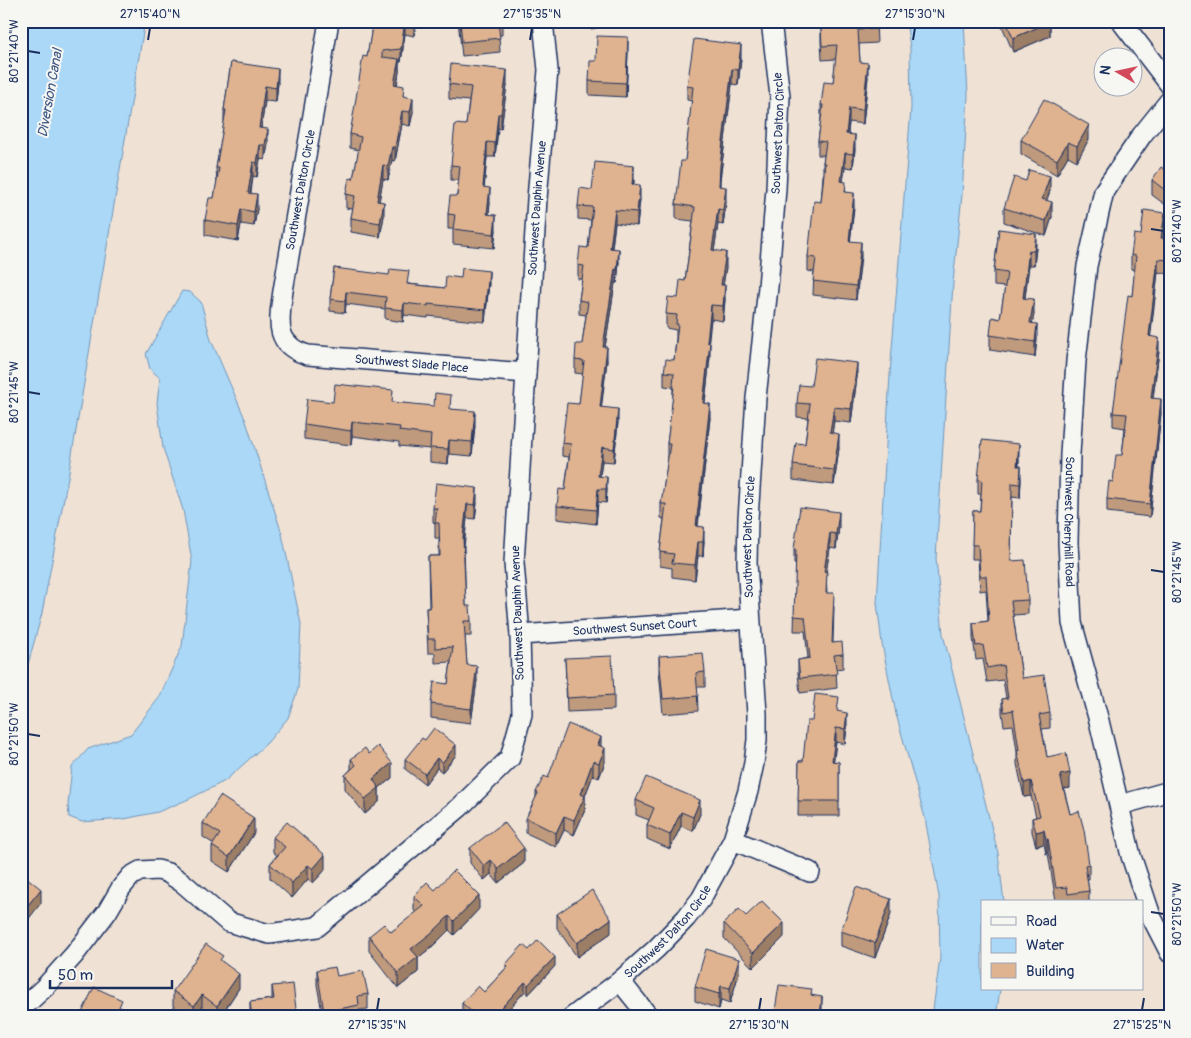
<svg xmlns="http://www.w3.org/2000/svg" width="1191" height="1038" font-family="Pangolin,sans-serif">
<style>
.water{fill:#aad8f6;stroke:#7194b9}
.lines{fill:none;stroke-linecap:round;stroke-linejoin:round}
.minor-casing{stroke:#1b2f5e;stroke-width:22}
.minor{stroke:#f6f6f2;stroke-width:19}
.wall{fill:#c09a7c;stroke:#1b2f5e}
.shaded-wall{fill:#9c7d65;stroke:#1b2f5e}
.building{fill:#dfb390;stroke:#1b2f5e}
.ticks{fill:none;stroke:#1b2f5e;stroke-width:2}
.labels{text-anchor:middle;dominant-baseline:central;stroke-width:4;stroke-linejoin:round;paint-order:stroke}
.street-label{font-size:12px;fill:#1b2f5e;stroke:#f6f6f2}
.water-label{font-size:14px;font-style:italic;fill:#3f5984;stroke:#f6f6f2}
.neatline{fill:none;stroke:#1b2f5e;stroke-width:2}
.ticks-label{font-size:12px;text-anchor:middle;fill:#1b2f5e}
</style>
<rect width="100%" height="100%" fill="#efe2d5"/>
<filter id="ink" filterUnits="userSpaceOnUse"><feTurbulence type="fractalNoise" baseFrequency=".02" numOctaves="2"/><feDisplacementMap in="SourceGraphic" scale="10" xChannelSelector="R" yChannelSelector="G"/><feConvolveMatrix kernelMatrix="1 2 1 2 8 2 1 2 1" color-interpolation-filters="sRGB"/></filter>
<g filter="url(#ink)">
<g class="water">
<polygon points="21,21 145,21 69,472 42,613 21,690"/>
<polygon points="906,21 964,21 968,95 962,195 953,283 936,558 943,634 998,853 1004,902 982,902 982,989 1000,989 996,1017 932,1017 940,958 939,897 925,818 896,714 882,644 877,603 890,374 911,108 910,47"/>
<polygon points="182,291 190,292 201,302 211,340 246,421 282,534 301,624 298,689 288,718 267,743 225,781 189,799 158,812 124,819 82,822 69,817 68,804 72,767 88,749 131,734 159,698 182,646 192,561 183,510 163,448 157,403 160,378 150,369 146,354"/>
</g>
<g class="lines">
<defs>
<g id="minor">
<path id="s1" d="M329,21L283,291C279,320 273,345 308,355L526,373"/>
<polyline points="1121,21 1170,85"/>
<path id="s2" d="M1170,100L1142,135L1104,191L1087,266L1076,361L1070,454L1068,542L1072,623L1099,721L1131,856L1151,916L1170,953"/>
<path id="s3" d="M520,635L750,619"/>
<polyline points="1120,805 1170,791"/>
<polyline points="733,840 810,872"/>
<polyline points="620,981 649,1017"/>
<path id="s4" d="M21,1009L45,987L74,955L107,912L121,888L131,876L140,871L158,870L168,873L183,883L228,922L269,934L317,927L460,807L510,758L522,714L520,635L514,563L537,199L548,70L543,21"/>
<path id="s5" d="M572,1017L620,981L656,949L686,918L701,899L733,840L748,791L754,763L757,740V714L747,563L748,519L756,398L768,287L776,189L780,96L771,21"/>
</g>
</defs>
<use href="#minor" class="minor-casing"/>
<use href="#minor" class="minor"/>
</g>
<g class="wall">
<polygon points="371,21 416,21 414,36 405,34 401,62 399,63 399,72 397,85 413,112 410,126 402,124 395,161 392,160 388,180 383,179 379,201 384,216 380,237 351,232 351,218 353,209 346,208 346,194 353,179 359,150 350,148 350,134 367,57 373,23 371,23"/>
<polygon points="458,21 502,21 502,35 499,35 500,52 462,56"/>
<polygon points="830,21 876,21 877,43 859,44 860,62 868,77 863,124 849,122 848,134 855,149 853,168 845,167 843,182 846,192 854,207 850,241 861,256 856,300 813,295 814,272 808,271 808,257 821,202 823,176 823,163 824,155 818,155 818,141 821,118 821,105 833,83 836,59 822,60 821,42 821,28 831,27"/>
<polygon points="1000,21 1050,21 1050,36 1013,52"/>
<polygon points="628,52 626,97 589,95 589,81 596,61"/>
<polygon points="741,59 738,85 732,84 720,180 720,187 726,202 723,225 718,224 714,251 726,267 723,285 725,300 723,321 711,319 708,343 710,357 705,403 710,418 698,526 704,541 703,556 698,556 695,580 672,577 672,568 660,566 660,552 664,519 661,518 661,504 668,459 667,459 667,444 673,397 673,387 664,386 664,372 674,360 676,338 676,330 666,328 666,314 678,298 685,281 693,221 676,219 676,204 685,161 692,101 687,100 687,86"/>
<polygon points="231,62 278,83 276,102 265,101 261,128 268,144 265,160 260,159 257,177 253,176 251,193 257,209 254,226 241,224 238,241 205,235 205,220 214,198 217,182 216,168 224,124 224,110"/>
<polygon points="449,84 507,85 501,129 498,128 495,157 487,157 484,187 490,203 489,214 496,230 494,248 453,244 453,229 448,229 448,214 457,196 458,180 451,180 451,165 466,125 469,101 449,99"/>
<polygon points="1089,139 1077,161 1068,156 1057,175 1021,154 1021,140"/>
<polygon points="1170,173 1170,208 1152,195 1152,180"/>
<polygon points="634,180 634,184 640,199 637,226 615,223 612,248 619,262 617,283 615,283 605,347 607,361 601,407 618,422 614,462 602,461 600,476 607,490 606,503 598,502 596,524 557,519 557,506 565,490 569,457 562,456 562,443 579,404 583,374 575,373 575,360 582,344 586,315 579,314 579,300 582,279 578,279 578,265 588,248 591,220 578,219 578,206 592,190"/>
<polygon points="1050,191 1046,200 1052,217 1046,236 1004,222 1004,208"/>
<polygon points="1165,227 1163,238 1170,239 1169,274 1158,272 1150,337 1159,351 1153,398 1161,413 1150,517 1107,512 1107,499 1122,455 1125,428 1113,426 1113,413 1132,296 1135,270 1131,269 1131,255"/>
<polygon points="999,229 1036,248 1034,265 1029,265 1025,298 1034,314 1032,323 1037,338 1035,357 990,350 990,335 1000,319 1005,287 994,286 994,271"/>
<polygon points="334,268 409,284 445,288 489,283 485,322 428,316 428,318 404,315 403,322 385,319 385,309 346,304 345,313 330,311 330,299"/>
<polygon points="857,377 851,423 834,421 832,433 839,448 834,485 793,480 793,465 805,444 808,418 797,417 797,403 811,386"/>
<polygon points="333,402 393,402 451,409 475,425 472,456 449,454 448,464 430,462 430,449 399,446 399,442 352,436 351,445 304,439 304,424"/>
<polygon points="1019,458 1019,466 1021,480 1020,498 1012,497 1011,561 1028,600 1028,614 1013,615 1022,678 1050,713 1050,728 1042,729 1047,757 1070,788 1064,789 1070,814 1089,864 1089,879 1087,879 1089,891 1089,902 1056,902 1048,853 1046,854 1044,844 1036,846 1032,832 1032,818 1036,817 1031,796 1024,797 1017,764 1017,751 1013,725 1004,726 1002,713 1002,699 1006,698 1003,680 987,682 983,659 976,660 973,638 973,623 988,621 986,590 980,591 978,559 972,559 973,511 980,511 981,494 978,494 978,479"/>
<polygon points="477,503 475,519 467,518 464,548 466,606 471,621 471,636 465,636 467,665 477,680 471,723 431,718 431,704 448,684 451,662 435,663 435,653 428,653 426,608 429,608 428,556 439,556 439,538 435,538 435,523 433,522 433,508"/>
<polygon points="839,527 836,549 830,548 826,572 827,593 834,607 833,643 843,654 843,668 836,669 837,688 800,693 798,674 798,660 808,658 805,631 794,631 796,564 794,564 794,549"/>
<polygon points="659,656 705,672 705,687 697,687 698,711 663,714 659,671"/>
<polygon points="565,658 614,695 614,710 567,712"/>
<polygon points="839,712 847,727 845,744 836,742 833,762 839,762 839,816 798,816 799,761 803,761 812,721"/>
<polygon points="425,740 456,755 442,772 437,768 425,784 405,769 405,759"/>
<polygon points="601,746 605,762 599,778 593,775 585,796 585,810 574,835 564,830 556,847 526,833 526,818 536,798 536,792 548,778"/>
<polygon points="369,754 392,778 379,788 379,802 365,814 345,789 345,775 351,769 351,759"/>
<polygon points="636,800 700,814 693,831 681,826 670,849 647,839 647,825 649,820 636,815"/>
<polygon points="203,823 254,833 229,872 212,861 212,846 214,844 203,837"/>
<polygon points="273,837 325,870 313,883 308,879 292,898 270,878 270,864 277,855 273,852"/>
<polygon points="470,848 524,863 498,883 491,874 484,880 470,863"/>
<polygon points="435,890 479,909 454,935 449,930 435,944 418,958 418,972 398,988 369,951 369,936 391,932 416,913 414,910 414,896"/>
<polygon points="557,914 611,933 577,957 557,928"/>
<polygon points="891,914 875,958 841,946 841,931"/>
<polygon points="746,916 784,937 753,968 724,938 724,923"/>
<polygon points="529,950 555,966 528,995 525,991 502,1017 466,1017 462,1013 462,1003 484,992 506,968 506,964"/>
<polygon points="223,962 239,988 220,1017 212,1017 202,1010 197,1017 189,1017 173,1006 173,991"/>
<polygon points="317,970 337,976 368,994 368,1009 359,1010 359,1017 323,1017 317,985"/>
<polygon points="739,973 730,1003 721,1000 719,1009 695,1001 695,987"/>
<polygon points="272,986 297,1017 250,1017 250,1002 272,999"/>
</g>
<g class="shaded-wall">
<polygon points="405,21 405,34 401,62 401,49"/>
<polygon points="414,21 416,21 414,36"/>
<polygon points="591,21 620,21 620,23 591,29"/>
<polygon points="1050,22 1050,36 1013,52 1013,38"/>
<polygon points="628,37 628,52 626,97 626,83"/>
<polygon points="741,45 741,59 738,85 738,70"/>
<polygon points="399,59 399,72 394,98 394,84"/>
<polygon points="868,63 868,77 863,124 863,110"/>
<polygon points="278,69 278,83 276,102 276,88"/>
<polygon points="732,69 732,84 720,180 719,201 719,186 720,166"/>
<polygon points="507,70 507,85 501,129 501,114"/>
<polygon points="265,86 265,101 259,142 259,128"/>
<polygon points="413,98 413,112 410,126 410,112"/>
<polygon points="849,108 849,122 846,148 846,134"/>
<polygon points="402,111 402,124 395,161 395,147"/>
<polygon points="498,114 498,128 495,157 495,143"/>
<polygon points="1089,125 1089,139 1077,161 1077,146"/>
<polygon points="268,129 268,144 265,160 265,145"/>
<polygon points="855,135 855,149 853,168 853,154"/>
<polygon points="487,142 487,157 483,202 483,187"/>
<polygon points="1068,142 1068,156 1057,175 1057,160"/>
<polygon points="260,145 260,159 257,177 257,163"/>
<polygon points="392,147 392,160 388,180 388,166"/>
<polygon points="845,153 845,167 841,195 841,181"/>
<polygon points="253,162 253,176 248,207 248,193"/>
<polygon points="383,165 383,179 377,214 377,201"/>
<polygon points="634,166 634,180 632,198 632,184"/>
<polygon points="1050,176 1050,191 1042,214 1042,199"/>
<polygon points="640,185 640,199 637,226 637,212"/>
<polygon points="726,187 726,202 723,225 723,210"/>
<polygon points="490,188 490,203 487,229 487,214"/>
<polygon points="854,193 854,207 849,254 849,241"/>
<polygon points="257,194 257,209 254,226 254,212"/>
<polygon points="384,202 384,216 380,237 380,223"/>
<polygon points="1052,202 1052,217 1046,236 1046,221"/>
<polygon points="241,209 241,224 238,241 238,226"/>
<polygon points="718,209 718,224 712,265 712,250"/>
<polygon points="615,210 615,223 610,261 610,248"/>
<polygon points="1165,213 1165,227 1161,252 1161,238"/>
<polygon points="496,215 496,230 494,248 494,234"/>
<polygon points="1036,234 1036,248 1034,265 1034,251"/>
<polygon points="861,242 861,256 856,300 856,286"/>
<polygon points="619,249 619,262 617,283 617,270"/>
<polygon points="1029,250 1029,265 1023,312 1023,298"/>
<polygon points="726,252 726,267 721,299 721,285"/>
<polygon points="1170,254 1170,268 1169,274 1169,260"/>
<polygon points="1158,259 1158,272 1149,350 1149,336"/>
<polygon points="615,269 615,283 603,360 603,347"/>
<polygon points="489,271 489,283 485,322 485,310"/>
<polygon points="725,285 725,300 723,321 723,306"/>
<polygon points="346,292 346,304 345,313 345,301"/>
<polygon points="1034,299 1034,314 1030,337 1030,323"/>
<polygon points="404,303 404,315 403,322 403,310"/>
<polygon points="711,305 711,319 707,357 707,342"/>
<polygon points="1037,324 1037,338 1035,357 1035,342"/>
<polygon points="1159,338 1159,351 1151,412 1151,398"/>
<polygon points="710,343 710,357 703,417 703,403"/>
<polygon points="607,347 607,361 600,420 600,407"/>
<polygon points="857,363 857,377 851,423 851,409"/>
<polygon points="1161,399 1161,413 1150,517 1150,504"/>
<polygon points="710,404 710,418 696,540 696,526"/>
<polygon points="834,407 834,421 830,447 830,432"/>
<polygon points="618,409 618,422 614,462 614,449"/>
<polygon points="475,411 475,425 472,456 472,442"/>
<polygon points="352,422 352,436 351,445 351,431"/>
<polygon points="839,434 839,448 834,485 834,470"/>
<polygon points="449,440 449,454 448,464 448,449"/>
<polygon points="1019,444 1019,458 1017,480 1017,466"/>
<polygon points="602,447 602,461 598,489 598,476"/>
<polygon points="1021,466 1021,480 1020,498 1020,484"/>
<polygon points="607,477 607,490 606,503 606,489"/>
<polygon points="477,488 477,503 475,519 475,505"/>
<polygon points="598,489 598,502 596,524 596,510"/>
<polygon points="467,504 467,518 463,551 463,537"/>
<polygon points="839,512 839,527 836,549 836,534"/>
<polygon points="704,527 704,541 703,556 703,542"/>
<polygon points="830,533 830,548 824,586 824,572"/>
<polygon points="698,542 698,556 695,580 695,565"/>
<polygon points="477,666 477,680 471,723 471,709"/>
<polygon points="847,713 847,727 845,744 845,729"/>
<polygon points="836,728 836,742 832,776 832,761"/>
<polygon points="601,737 601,751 598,745"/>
<polygon points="456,745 456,755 442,772 442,763"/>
<polygon points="605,748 605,762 599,778 599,763"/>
<polygon points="437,758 437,768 425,784 425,774"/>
<polygon points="593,761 593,775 585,796 585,810 574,835 574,820 581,794"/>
<polygon points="392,763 392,778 379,788 379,802 365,814 365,799 373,779"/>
<polygon points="1070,773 1070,788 1060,790 1060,775"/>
<polygon points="1031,781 1031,796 1024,797 1024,783"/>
<polygon points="700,800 700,814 693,831 693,817"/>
<polygon points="681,812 681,826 670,849 670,835"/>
<polygon points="564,816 564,830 556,847 556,833"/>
<polygon points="254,818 254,833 229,872 229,857"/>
<polygon points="1044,830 1044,844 1036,846 1036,832"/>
<polygon points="1046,839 1048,839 1048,853 1046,854"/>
<polygon points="524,848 524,863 498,883 498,869"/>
<polygon points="325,855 325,870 313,883 313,869"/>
<polygon points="491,860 491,874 484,880 484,866"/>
<polygon points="308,865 308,879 292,898 292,883"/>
<polygon points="41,889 41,903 27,921 27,927 21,935 21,920 24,910"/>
<polygon points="479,895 479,909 454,935 454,921"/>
<polygon points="891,899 891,914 875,958 875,943"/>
<polygon points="449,916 449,930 435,944 418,958 418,972 398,988 398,973 411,949"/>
<polygon points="611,919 611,933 577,957 577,943"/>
<polygon points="784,923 784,937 753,968 753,953"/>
<polygon points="555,957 555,966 528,995 528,985"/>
<polygon points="739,959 739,973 730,1003 730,988"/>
<polygon points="239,974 239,988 220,1017 217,1017 217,1006"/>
<polygon points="525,982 525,991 502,1017 493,1017"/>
<polygon points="721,986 721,1000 719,1009 719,994"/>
<polygon points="202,995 202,1010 197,1017 194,1017 194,1006"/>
<polygon points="822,997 822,1011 821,1017 820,1017"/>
<polygon points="125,1009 125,1017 121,1017"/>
</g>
<g class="building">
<polygon points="373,21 405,21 401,49 382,51 382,57 399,59 394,84 404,86 403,96 413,98 410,112 402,111 395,147 392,147 388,166 383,165 377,201 384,202 380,223 351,218 355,196 346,194 349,178 353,179 361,137 350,134 363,56 367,57"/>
<polygon points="460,21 498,21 500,38 462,42"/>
<polygon points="831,21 876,21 877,29 858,30 860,62 868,63 863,110 849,108 846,134 855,135 853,154 845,153 841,181 846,182 845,192 854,193 849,241 861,242 856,286 813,281 816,258 808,257 814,201 821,202 825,163 823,163 826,142 818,141 823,105 821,105 824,82 833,83 837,45 822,46 821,28 832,27"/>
<polygon points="1006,21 1050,21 1050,22 1013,38"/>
<polygon points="597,36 628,37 626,83 589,81 590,61 596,61"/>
<polygon points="694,39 741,45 738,70 732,69 720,166 719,186 726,187 723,210 718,209 712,250 726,252 721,285 725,285 723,306 711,305 707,342 710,343 703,403 710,404 696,526 704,527 703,542 698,542 695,565 672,563 674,554 660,552 666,504 661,504 670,444 667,444 674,386 673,385 674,373 664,372 666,359 674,360 678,324 676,324 677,315 666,314 668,297 678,298 680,280 685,281 695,207 676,204 681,161 685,161 693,87 687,86"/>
<polygon points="231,62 278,69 276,88 265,86 259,128 268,129 265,145 260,145 257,163 253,162 248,193 257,194 254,212 241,209 238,226 205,220 209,198 214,198 219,168 216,168 226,110 224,110"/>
<polygon points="451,64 507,70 501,114 498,114 495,143 487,142 483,187 490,188 487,214 496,215 494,234 453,229 455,215 448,214 450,196 457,196 460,166 451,165 455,124 466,125 471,87 449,84"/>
<polygon points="1044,99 1089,125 1077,146 1068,142 1057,160 1021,140"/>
<polygon points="595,162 634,166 632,184 640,185 637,212 615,210 610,248 619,249 617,270 615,269 603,347 607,347 600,407 618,409 614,449 602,447 598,476 607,477 606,489 598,489 596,510 557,506 559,489 565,490 571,444 562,443 567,403 579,404 584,361 575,360 576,344 582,344 588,302 579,300 584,266 578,265 580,247 588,248 593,207 578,206 580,188 592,190"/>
<polygon points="1161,167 1170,173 1170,194 1152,180"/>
<polygon points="1029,170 1050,176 1042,199 1052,202 1046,221 1004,208 1014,177 1026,181"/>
<polygon points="1144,210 1165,213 1161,238 1170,239 1169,260 1158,259 1149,336 1159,338 1151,398 1161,399 1150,504 1107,499 1109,481 1113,482 1116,455 1122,455 1127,414 1113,413 1128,295 1132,296 1136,256 1131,255 1134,234 1141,235"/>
<polygon points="999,229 1036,234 1034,251 1029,250 1023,298 1034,299 1030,323 1037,324 1035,342 990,335 992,317 1000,319 1007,273 994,271"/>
<polygon points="334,268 389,275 390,269 409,271 407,284 445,288 446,276 461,278 462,268 489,271 485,310 428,304 428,306 404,303 403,310 385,308 386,297 346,292 345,301 330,299"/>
<polygon points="815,358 857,363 851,409 834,407 830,432 839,434 834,470 793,465 796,443 805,444 810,404 797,403 799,385 811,386"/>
<polygon points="335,384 393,390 392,402 434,406 435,393 451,395 450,409 475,411 472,442 449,440 448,449 430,448 431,435 399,431 400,427 352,422 351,431 304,424 307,399 333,402"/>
<polygon points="982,440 1019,444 1017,466 1021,466 1020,484 1012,483 1011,561 1025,560 1028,600 1011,601 1022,678 1044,675 1050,713 1039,715 1047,757 1066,753 1070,773 1060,775 1070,814 1079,811 1084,830 1089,864 1085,865 1089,891 1068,894 1067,887 1056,888 1048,839 1046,839 1044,830 1036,832 1032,818 1040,816 1031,781 1024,783 1017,750 1019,750 1013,710 1004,712 1002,699 1008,698 1003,665 987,668 983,645 976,646 973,623 989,621 986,576 980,576 978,545 972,545 973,511 980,511 982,480 978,479"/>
<polygon points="436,483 477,488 475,505 467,504 463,537 466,606 470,606 471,621 464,621 467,665 477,666 471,709 431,704 434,682 448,684 453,647 435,648 435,639 428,639 426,608 430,608 428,556 440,556 439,523 435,523 437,508 433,508"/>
<polygon points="800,507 839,512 836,534 830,533 824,572 827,572 826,593 834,593 832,643 842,642 843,654 834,655 837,674 800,678 798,660 810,658 805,617 794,616 796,550 794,549"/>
<polygon points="703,653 705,672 696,673 698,696 663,699 659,656"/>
<polygon points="612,656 614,695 567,698 565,658"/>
<polygon points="815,694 839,697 837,711 847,713 845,729 836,728 832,761 839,762 839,801 798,801 799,761 803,761 807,721 812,721"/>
<polygon points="568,724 601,737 598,745 605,748 599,763 593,761 581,794 585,796 574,820 564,816 556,833 526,818 538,793 536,792 544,776 548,778"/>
<polygon points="434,728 456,745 442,763 437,758 425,774 405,759 422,738 425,740"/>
<polygon points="378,746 392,763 373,779 379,788 365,799 345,775 356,765 351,759 365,748 369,754"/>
<polygon points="646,777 700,800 693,817 681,812 670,835 647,825 654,808 636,800"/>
<polygon points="220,796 254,818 229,857 212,846 220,834 203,823"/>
<polygon points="287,822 325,855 313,869 308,865 292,883 270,864 285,847 273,837"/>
<polygon points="504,822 524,848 498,869 491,860 484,866 470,848"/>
<polygon points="454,870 479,895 454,921 449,916 435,930 411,949 418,957 398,973 369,936 384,924 391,932 424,906 414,896 427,882 435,890"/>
<polygon points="21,873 41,889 24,910 27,913 21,920"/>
<polygon points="856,887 891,899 875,943 841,931"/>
<polygon points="592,890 611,919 577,943 557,914"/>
<polygon points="762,901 784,923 753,953 724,923 739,909 746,916"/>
<polygon points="538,940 555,957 528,985 525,982 493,1017 477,1017 462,1003 478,986 484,992 508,966 506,964 523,945 529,950"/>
<polygon points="206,944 223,956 220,960 239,974 217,1006 202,995 194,1006 173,991"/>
<polygon points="706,949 739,959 730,988 721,986 719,994 695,987"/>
<polygon points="335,967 337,976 363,971 368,994 358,996 359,1005 324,1012 317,970"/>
<polygon points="293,984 297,1017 252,1017 250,1002 274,999 272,986"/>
<polygon points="779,985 812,989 811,995 822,997 820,1017 774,1017"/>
<polygon points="94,987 122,1000 119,1007 125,1009 121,1017 80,1017"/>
</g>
</g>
<path class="ticks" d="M148,40L150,28M530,40L532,28M913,40L915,28M28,51L40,53M1151,229L1164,231M28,392L40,394M1151,570L1164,572M28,734L40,736M1151,912L1164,914M377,1010L379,998M759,1010L761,998M1142,1010L1144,998"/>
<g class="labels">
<g class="street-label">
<text stroke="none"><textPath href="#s5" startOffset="954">Southwest Dalton Circle</textPath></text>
<text transform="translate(301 190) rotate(-80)">Southwest Dalton Circle</text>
<text stroke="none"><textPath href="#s4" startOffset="1190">Southwest Dauphin Avenue</textPath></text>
<text stroke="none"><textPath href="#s1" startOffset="456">Southwest Slade Place</textPath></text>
<text stroke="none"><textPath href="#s2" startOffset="446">Southwest Cherryhill Road</textPath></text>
<text stroke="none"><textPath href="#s5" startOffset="549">Southwest Dalton Circle</textPath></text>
<text transform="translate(518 613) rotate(-92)">Southwest Dauphin Avenue</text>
<text stroke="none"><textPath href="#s3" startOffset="115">Southwest Sunset Court</textPath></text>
<text stroke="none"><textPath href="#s5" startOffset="129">Southwest Dalton Circle</textPath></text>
</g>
<g class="water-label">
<text transform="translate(50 93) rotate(-80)">Diversion Canal</text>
</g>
</g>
<rect width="1191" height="1038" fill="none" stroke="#f6f6f2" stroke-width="55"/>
<rect x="981" y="900" width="162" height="90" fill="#f6f6f2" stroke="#9ea6b7"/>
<rect x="991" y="917" width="25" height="8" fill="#f6f6f2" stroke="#9ea6b7"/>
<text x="1026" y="926" font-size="15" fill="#1b2f5e">Road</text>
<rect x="991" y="938" width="25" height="15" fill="#aad8f6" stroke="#9ea6b7"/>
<text x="1026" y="950" font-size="15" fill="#1b2f5e">Water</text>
<rect x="991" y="963" width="25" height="15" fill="#dfb390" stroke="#9ea6b7"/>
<text x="1026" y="976" font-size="15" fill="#1b2f5e">Building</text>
<g transform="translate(1118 72) rotate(279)"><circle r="24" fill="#f6f6f2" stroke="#9ea6b7"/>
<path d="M0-4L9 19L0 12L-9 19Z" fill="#d1495b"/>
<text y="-8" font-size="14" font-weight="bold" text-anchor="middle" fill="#1b2f5e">N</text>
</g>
<path d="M50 980v8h122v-8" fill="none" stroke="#1b2f5e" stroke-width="2.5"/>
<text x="58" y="980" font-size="15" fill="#1b2f5e" stroke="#f6f6f2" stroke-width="4" paint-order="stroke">50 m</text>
<rect x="28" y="28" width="1136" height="982" class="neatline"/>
<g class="ticks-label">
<text x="150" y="18">27°15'40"N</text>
<text x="532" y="18">27°15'35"N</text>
<text x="915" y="18">27°15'30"N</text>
<text transform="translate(14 51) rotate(-90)" y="4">80°21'40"W</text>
<text transform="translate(1177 231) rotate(-90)" y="4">80°21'40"W</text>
<text transform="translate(14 392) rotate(-90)" y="4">80°21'45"W</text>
<text transform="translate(1177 572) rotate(-90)" y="4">80°21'45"W</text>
<text transform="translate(14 734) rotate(-90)" y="4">80°21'50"W</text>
<text transform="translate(1177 914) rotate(-90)" y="4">80°21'50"W</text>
<text x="377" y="1029">27°15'35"N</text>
<text x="759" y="1029">27°15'30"N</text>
<text x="1142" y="1029">27°15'25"N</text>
</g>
</svg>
